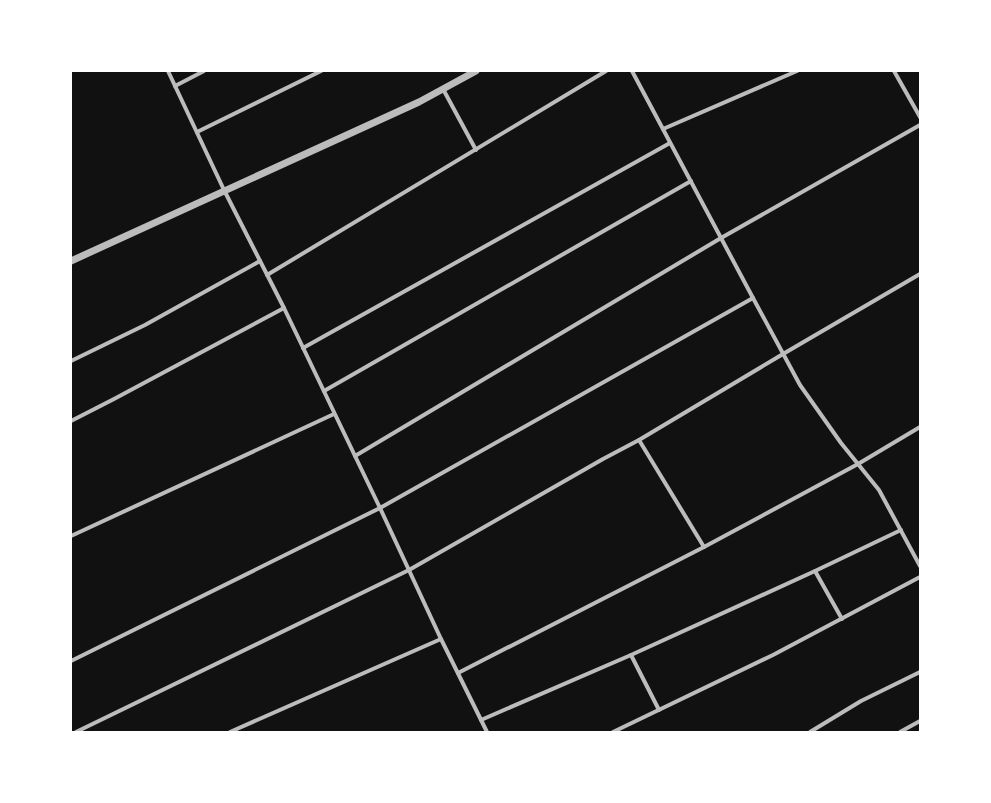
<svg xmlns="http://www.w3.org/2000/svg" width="991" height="803" font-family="'Noto Sans',sans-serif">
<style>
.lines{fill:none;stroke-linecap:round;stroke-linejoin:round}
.minor{stroke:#bcbcbc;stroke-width:4}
.tertiary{stroke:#bcbcbc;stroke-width:7}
</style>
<rect width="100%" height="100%" fill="#111"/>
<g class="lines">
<g class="minor">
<polyline points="168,71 224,190 284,308 380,508 441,639 487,732"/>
<polyline points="632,71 753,298 800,385 841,443 879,490 920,566"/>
<polyline points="894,71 920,117"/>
<polyline points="175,86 204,71"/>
<polyline points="443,89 476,150"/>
<polyline points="663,129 797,71"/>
<polyline points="197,132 321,71"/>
<polyline points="267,275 606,71"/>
<polyline points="303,348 670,143"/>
<polyline points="71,361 145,325 260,261"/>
<polyline points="324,391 691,181"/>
<polyline points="71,421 114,399 284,308"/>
<polyline points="639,440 704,547"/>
<polyline points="355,456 721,238 920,125"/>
<polyline points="71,536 334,414"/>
<polyline points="815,571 842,619"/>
<polyline points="631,655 659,710"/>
<polyline points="71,661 380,508 753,298"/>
<polyline points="458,673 704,547 858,464 920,427"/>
<polyline points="481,720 631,655 815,571 901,530"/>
<polyline points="76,732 409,570 603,459 639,440 783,354 920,274"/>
<polyline points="230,732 441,639"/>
<polyline points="613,732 773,655 920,577"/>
<polyline points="810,732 861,701 920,672"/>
<polyline points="900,732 920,721"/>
</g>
<polyline class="tertiary" points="71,261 419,102 476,71"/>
</g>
<rect width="991" height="803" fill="none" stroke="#ffffff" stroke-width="144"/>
</svg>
